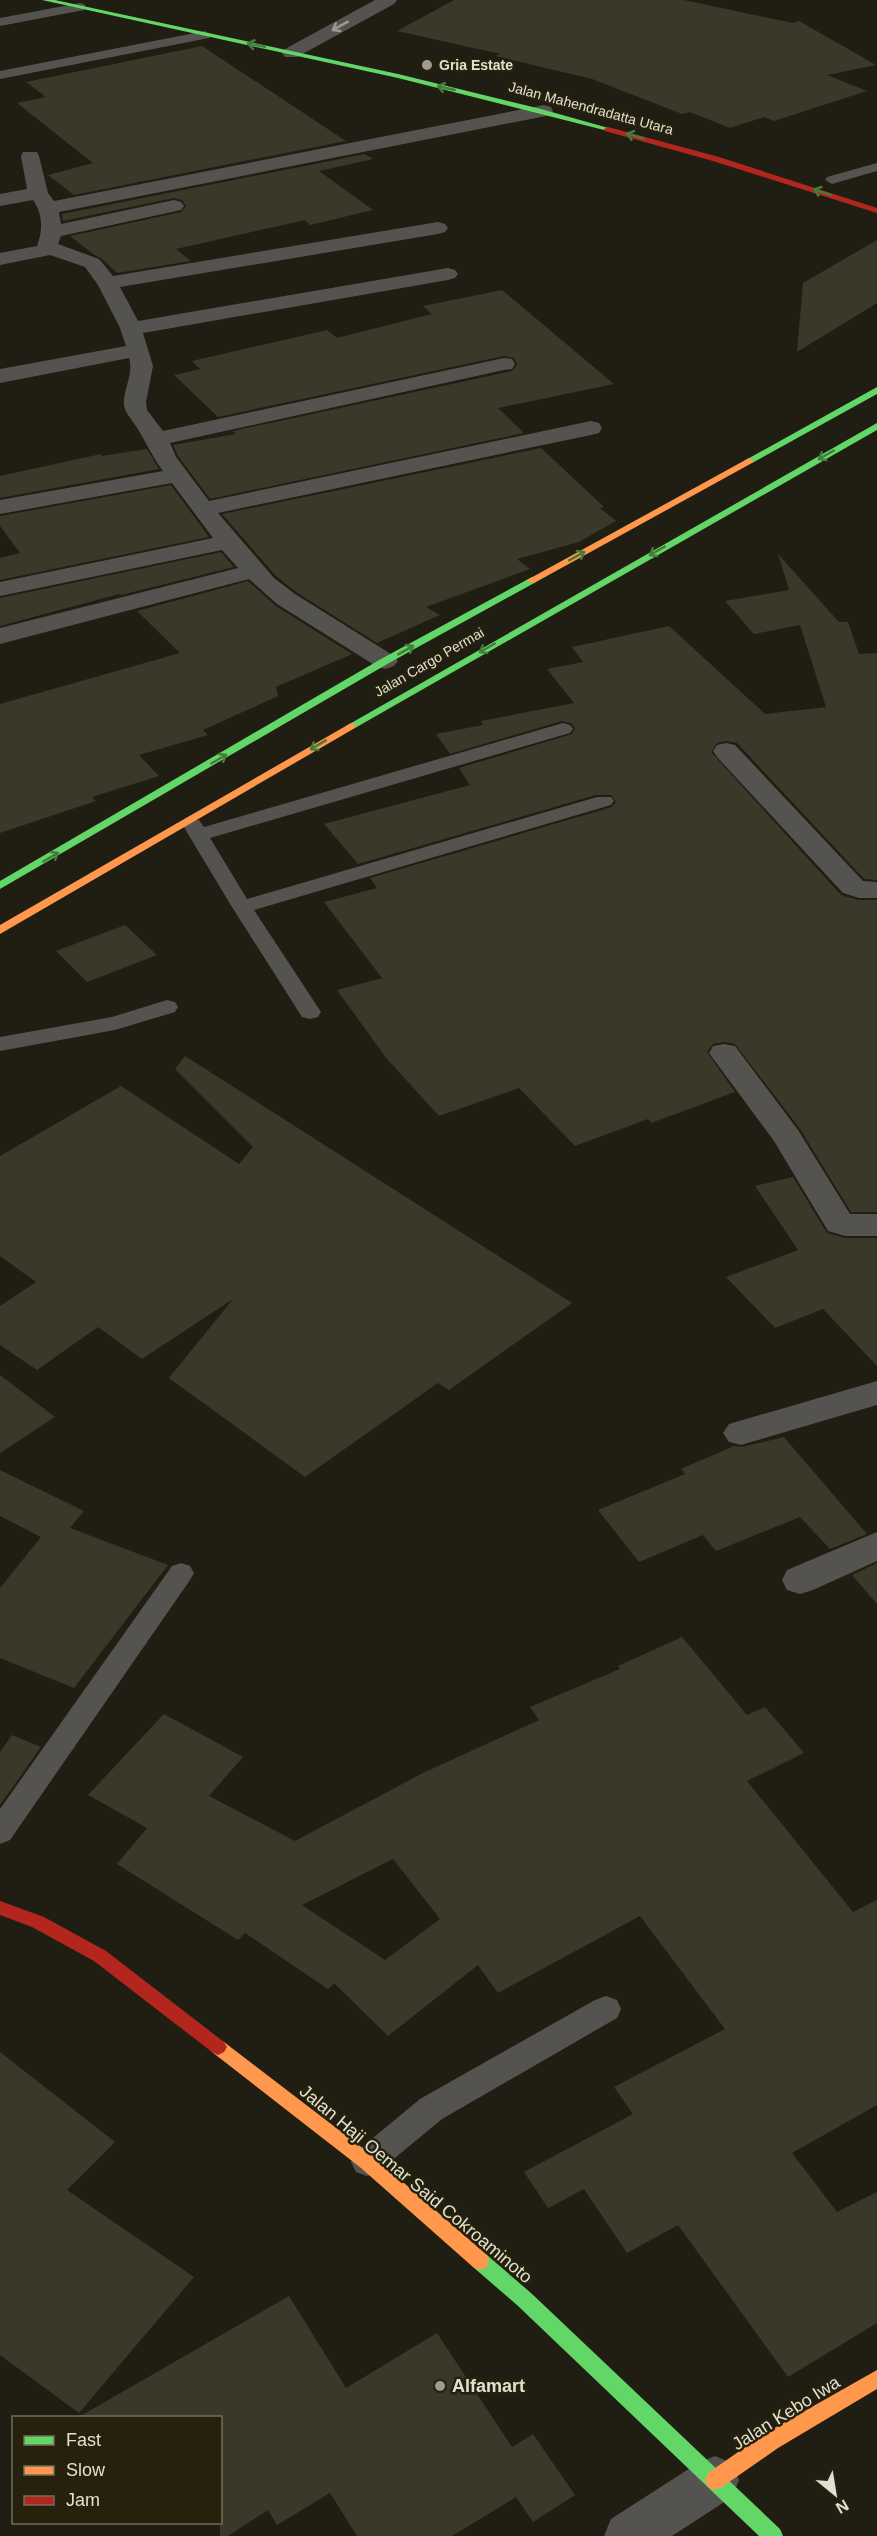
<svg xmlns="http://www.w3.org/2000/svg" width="877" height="2536" font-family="Arial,sans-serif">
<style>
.building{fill:#3a3829;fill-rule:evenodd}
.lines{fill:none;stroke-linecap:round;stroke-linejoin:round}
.lane{fill:#54534f;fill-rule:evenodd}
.street{fill:#54534f;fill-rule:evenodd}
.fast{fill:#63d668;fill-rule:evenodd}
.slow{fill:#ff974d;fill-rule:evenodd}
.jam{fill:#b3261e;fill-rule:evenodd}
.oneway{stroke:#9b9a90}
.oneway2{stroke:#447c3a}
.poi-dot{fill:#9e9c8f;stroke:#26210c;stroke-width:2}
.labels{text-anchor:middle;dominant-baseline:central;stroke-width:5;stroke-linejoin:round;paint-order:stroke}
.far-poi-label{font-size:14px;font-weight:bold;fill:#e2e0d2;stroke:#26210c;text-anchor:start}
.far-street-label{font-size:14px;fill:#e2e0d2;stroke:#26210c}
.near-street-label{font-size:18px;fill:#e2e0d2;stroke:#26210c}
.near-poi-label{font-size:18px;font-weight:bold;fill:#e2e0d2;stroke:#26210c;text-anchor:start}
</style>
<rect width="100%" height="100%" fill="#201e12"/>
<g class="building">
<polygon points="454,0 684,0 793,23 799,21 876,65 827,75 867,91 774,121 764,117 730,128 690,112 682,114 592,79 495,56 500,54 397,31"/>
<polygon points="202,46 346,141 74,195 48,175 93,163 17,103 46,97 26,82"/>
<polygon points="365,154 373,159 319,171 373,210 310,225 305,220 176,249 191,261 117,273 101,258 93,254 70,236 181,212 186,206 182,200 174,198 63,221 62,214"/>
<polygon points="877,240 877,303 797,352 803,283"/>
<polygon points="502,290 614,384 498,408 524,433 210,499 178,456 173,445 236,434 233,431 512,371 517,365 514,358 504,356 218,417 174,375 200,369 192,361 327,330 337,338 432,314 423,306"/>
<polygon points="541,448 604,507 600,508 616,521 579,542 517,559 530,569 426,607 440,615 377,643 296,592 276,576 222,514"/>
<polygon points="147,449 159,469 0,498 0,476 101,454 102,456"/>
<polygon points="171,485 209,537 0,580 0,558 20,553 0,526 0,516"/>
<polygon points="221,552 234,567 121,595 119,594 0,626 0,598"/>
<polygon points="778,554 839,622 848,622 859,654 877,653 877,880 864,879 737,743 726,741 717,743 711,752 841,895 858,900 877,900 877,1212 851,1212 800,1129 735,1044 724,1042 713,1044 707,1052 735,1092 651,1123 648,1119 575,1146 519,1088 439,1116 387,1059 337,990 382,978 324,902 377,888 370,878 612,807 616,802 611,795 596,795 358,864 324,824 470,785 459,768 572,734 575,728 571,723 562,721 450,754 436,734 483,725 481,721 574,703 547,669 583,662 572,647 669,626 765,714 826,707 800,625 754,634 725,601 789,590"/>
<polygon points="248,581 276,606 352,654 276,687 278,696 203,730 208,735 139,755 159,776 92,797 96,801 0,833 0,704 180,653 137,611"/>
<polygon points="125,925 157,955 87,982 56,951"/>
<polygon points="185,1056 572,1303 449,1390 438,1383 305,1477 169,1378 233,1299 142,1359 98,1327 37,1370 0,1345 0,1306 36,1282 0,1256 0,1156 121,1086 239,1164 253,1147 175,1069"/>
<polygon points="793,1177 827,1233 845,1238 877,1238 877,1366 823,1309 775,1328 726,1277 798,1250 755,1186"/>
<polygon points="0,1375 55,1417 0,1453"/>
<polygon points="784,1437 867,1534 830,1549 800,1517 716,1551 703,1535 639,1562 598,1510 685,1474 681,1469 734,1446 742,1447"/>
<polygon points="0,1470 84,1511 70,1528 168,1565 74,1688 0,1658 0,1588 41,1537 0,1516"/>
<polygon points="877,1563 877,1604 852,1575"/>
<path d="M682,1637L747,1715L765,1707L804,1753L747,1781L853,1912L877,1900V2105L792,2153L837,2212L877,2192V2323L788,2377L678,2225L627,2253L584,2189L548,2208L524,2172L633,2114L614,2087L725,2029L640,1916L498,1993L478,1965L388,2036L334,1983L328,1989L245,1933L238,1940L117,1864L147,1828L88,1795L164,1714L243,1757L209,1796L295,1841L421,1774L539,1720L530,1707L620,1669L618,1666ZM393,1859L440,1919L385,1960L302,1905Z"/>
<polygon points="12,1735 41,1747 0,1805 0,1752"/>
<polygon points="0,2052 115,2142 67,2190 194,2277 79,2413 0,2355"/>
<polygon points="289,2296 346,2388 437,2333 512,2447 533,2434 575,2495 533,2522 516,2497 452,2536 357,2536 330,2493 277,2525 268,2510 228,2536 220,2536 220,2418 77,2418"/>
</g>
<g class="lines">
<g class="lane">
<polygon points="80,3 84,4 86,7 84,10 0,26 0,18"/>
<polygon points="205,31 211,35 209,38 0,79 0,71"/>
<polygon points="877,163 877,171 832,184 825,180 827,177"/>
<polygon points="563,723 570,725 573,729 570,733 210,838 247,899 597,797 611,797 614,801 611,805 254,910 321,1012 318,1017 310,1019 302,1017 232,907 182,824 185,820 199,820 204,827"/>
<polygon points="167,1000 175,1002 178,1007 175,1012 115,1030 0,1051 0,1037 112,1017"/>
<polygon points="181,1563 190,1566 194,1573 190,1580 10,1840 0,1844 0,1809 172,1566"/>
<polygon points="606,1996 617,2000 621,2009 617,2018 442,2119 378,2172 367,2176 356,2172 351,2162 356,2152 420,2099 595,2000"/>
</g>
<g class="street">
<polygon points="375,0 397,0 394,4 297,57 285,57 282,53 285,49"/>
<path d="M544,105L551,107L553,111L551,115L59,212L61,224L174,200L181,202L184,206L181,210L61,236L58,244L99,259L113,276L438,222L445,224L448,228L445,232L438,234L120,287L138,321L448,268L455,270L458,274L455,278L448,280L143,333L153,366L146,402L147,410L163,431L504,358L512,359L515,364L512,369L504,370L170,443L176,457L209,501L591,421L599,423L602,428L599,433L591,435L218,513L274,578L295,594L394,656L398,661L394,666L385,669L376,666L277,604L249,579L0,644V628L238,568L222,550L0,596V582L213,538L172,483L0,514V500L163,471C151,455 144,437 133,422C129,416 125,412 124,405C123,388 134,375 129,358L0,383V369L126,346L120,328L98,285L85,267L50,255L0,265V253L37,246C43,230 43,214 33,200L0,206V194L27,189L21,156L23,152H37L39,156L48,193L54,201Z"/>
<polygon points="726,743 735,745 863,881 877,882 877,898 859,898 843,893 717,757 713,751 717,745"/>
<polygon points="724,1044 735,1046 798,1130 850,1214 877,1214 877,1236 845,1236 828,1231 774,1141 709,1053 713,1046"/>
<polygon points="877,1381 877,1405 741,1445 729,1442 723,1433 729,1424"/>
<polygon points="877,1532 877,1561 813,1590 800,1594 787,1590 782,1580 787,1570"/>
<polygon points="715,2456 732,2463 739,2480 732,2497 672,2536 604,2536 611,2519 698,2463"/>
</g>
<g class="fast">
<polygon points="42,0 55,0 398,74 541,109 612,129 608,131 398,78"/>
<polygon points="877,387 877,394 752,463 744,461"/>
<polygon points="877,423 877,430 355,728 347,728 346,726"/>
<polygon points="532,577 537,580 536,582 389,663 0,889 0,881 381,659"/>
<polygon points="480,2252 487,2255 531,2293 780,2529 783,2536 759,2536 517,2305 473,2267 471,2261 473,2255"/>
</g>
<g class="slow">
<polygon points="749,458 754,461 752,463 536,582 532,583 527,580"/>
<polygon points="351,723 355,724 355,728 0,934 0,925"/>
<polygon points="218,2039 224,2042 373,2156 487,2255 489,2261 487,2267 480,2270 473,2267 361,2168 212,2052 209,2047 212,2042"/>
<polygon points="877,2370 877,2389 778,2448 722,2487 715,2490 708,2487 705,2480 708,2473 764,2434"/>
</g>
<g class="jam">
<polygon points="608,127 719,157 877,208 877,213 713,161 605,131 604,129"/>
<polygon points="0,1901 44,1917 106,1951 224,2042 227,2047 224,2052 218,2055 212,2052 94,1961 32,1927 0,1915"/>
</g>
</g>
<defs><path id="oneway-shaft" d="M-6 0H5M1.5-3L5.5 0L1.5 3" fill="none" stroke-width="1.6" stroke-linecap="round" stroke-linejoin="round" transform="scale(1.5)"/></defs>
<use class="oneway" href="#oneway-shaft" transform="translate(340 26) rotate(151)"/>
<g class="oneway2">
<use href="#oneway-shaft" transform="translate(256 45) rotate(-169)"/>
<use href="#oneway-shaft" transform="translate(446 88) rotate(-167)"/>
<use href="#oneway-shaft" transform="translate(635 136) rotate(-164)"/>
<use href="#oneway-shaft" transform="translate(822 192) rotate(-161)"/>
<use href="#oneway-shaft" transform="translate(826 455) rotate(150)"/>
<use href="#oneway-shaft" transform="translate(657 551) rotate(150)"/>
<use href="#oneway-shaft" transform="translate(577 556) rotate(-29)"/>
<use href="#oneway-shaft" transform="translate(487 648) rotate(150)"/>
<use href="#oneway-shaft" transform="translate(406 650) rotate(-29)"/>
<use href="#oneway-shaft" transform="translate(318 745) rotate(149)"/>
<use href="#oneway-shaft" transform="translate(219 759) rotate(-30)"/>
<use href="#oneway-shaft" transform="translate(51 857) rotate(-30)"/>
</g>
<g class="poi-dot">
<circle cx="427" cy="65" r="6"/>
<circle cx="440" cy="2386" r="6"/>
</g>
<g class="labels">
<g class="far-poi-label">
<text x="439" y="65">Gria Estate</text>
</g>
<g class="far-street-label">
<text transform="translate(591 108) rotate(15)">Jalan Mahendradatta Utara</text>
<text transform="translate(429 662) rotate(-30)">Jalan Cargo Permai</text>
</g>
<g class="near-street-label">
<text transform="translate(416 2184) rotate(40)">Jalan Haji Oemar Said Cokroaminoto</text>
<text transform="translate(786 2413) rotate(-32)">Jalan Kebo Iwa</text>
</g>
<g class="near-poi-label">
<text x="452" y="2386">Alfamart</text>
</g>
</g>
<rect x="12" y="2416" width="210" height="108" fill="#26210c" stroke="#716d5b" stroke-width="1.5"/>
<rect x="24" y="2436" width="30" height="9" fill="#63d668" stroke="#716d5b" stroke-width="1.5"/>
<text x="66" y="2446" font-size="18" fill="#e2e0d2">Fast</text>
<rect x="24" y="2466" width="30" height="9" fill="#ff974d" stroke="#716d5b" stroke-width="1.5"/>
<text x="66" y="2476" font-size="18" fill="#e2e0d2">Slow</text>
<rect x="24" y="2496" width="30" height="9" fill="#b3261e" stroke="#716d5b" stroke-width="1.5"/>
<text x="66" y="2506" font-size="18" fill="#e2e0d2">Jam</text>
<g transform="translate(835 2494) rotate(150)" stroke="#26210c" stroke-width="4.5" paint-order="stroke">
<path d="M0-4.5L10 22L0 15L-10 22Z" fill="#e2e0d2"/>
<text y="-9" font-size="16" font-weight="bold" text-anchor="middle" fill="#e2e0d2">N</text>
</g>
</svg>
